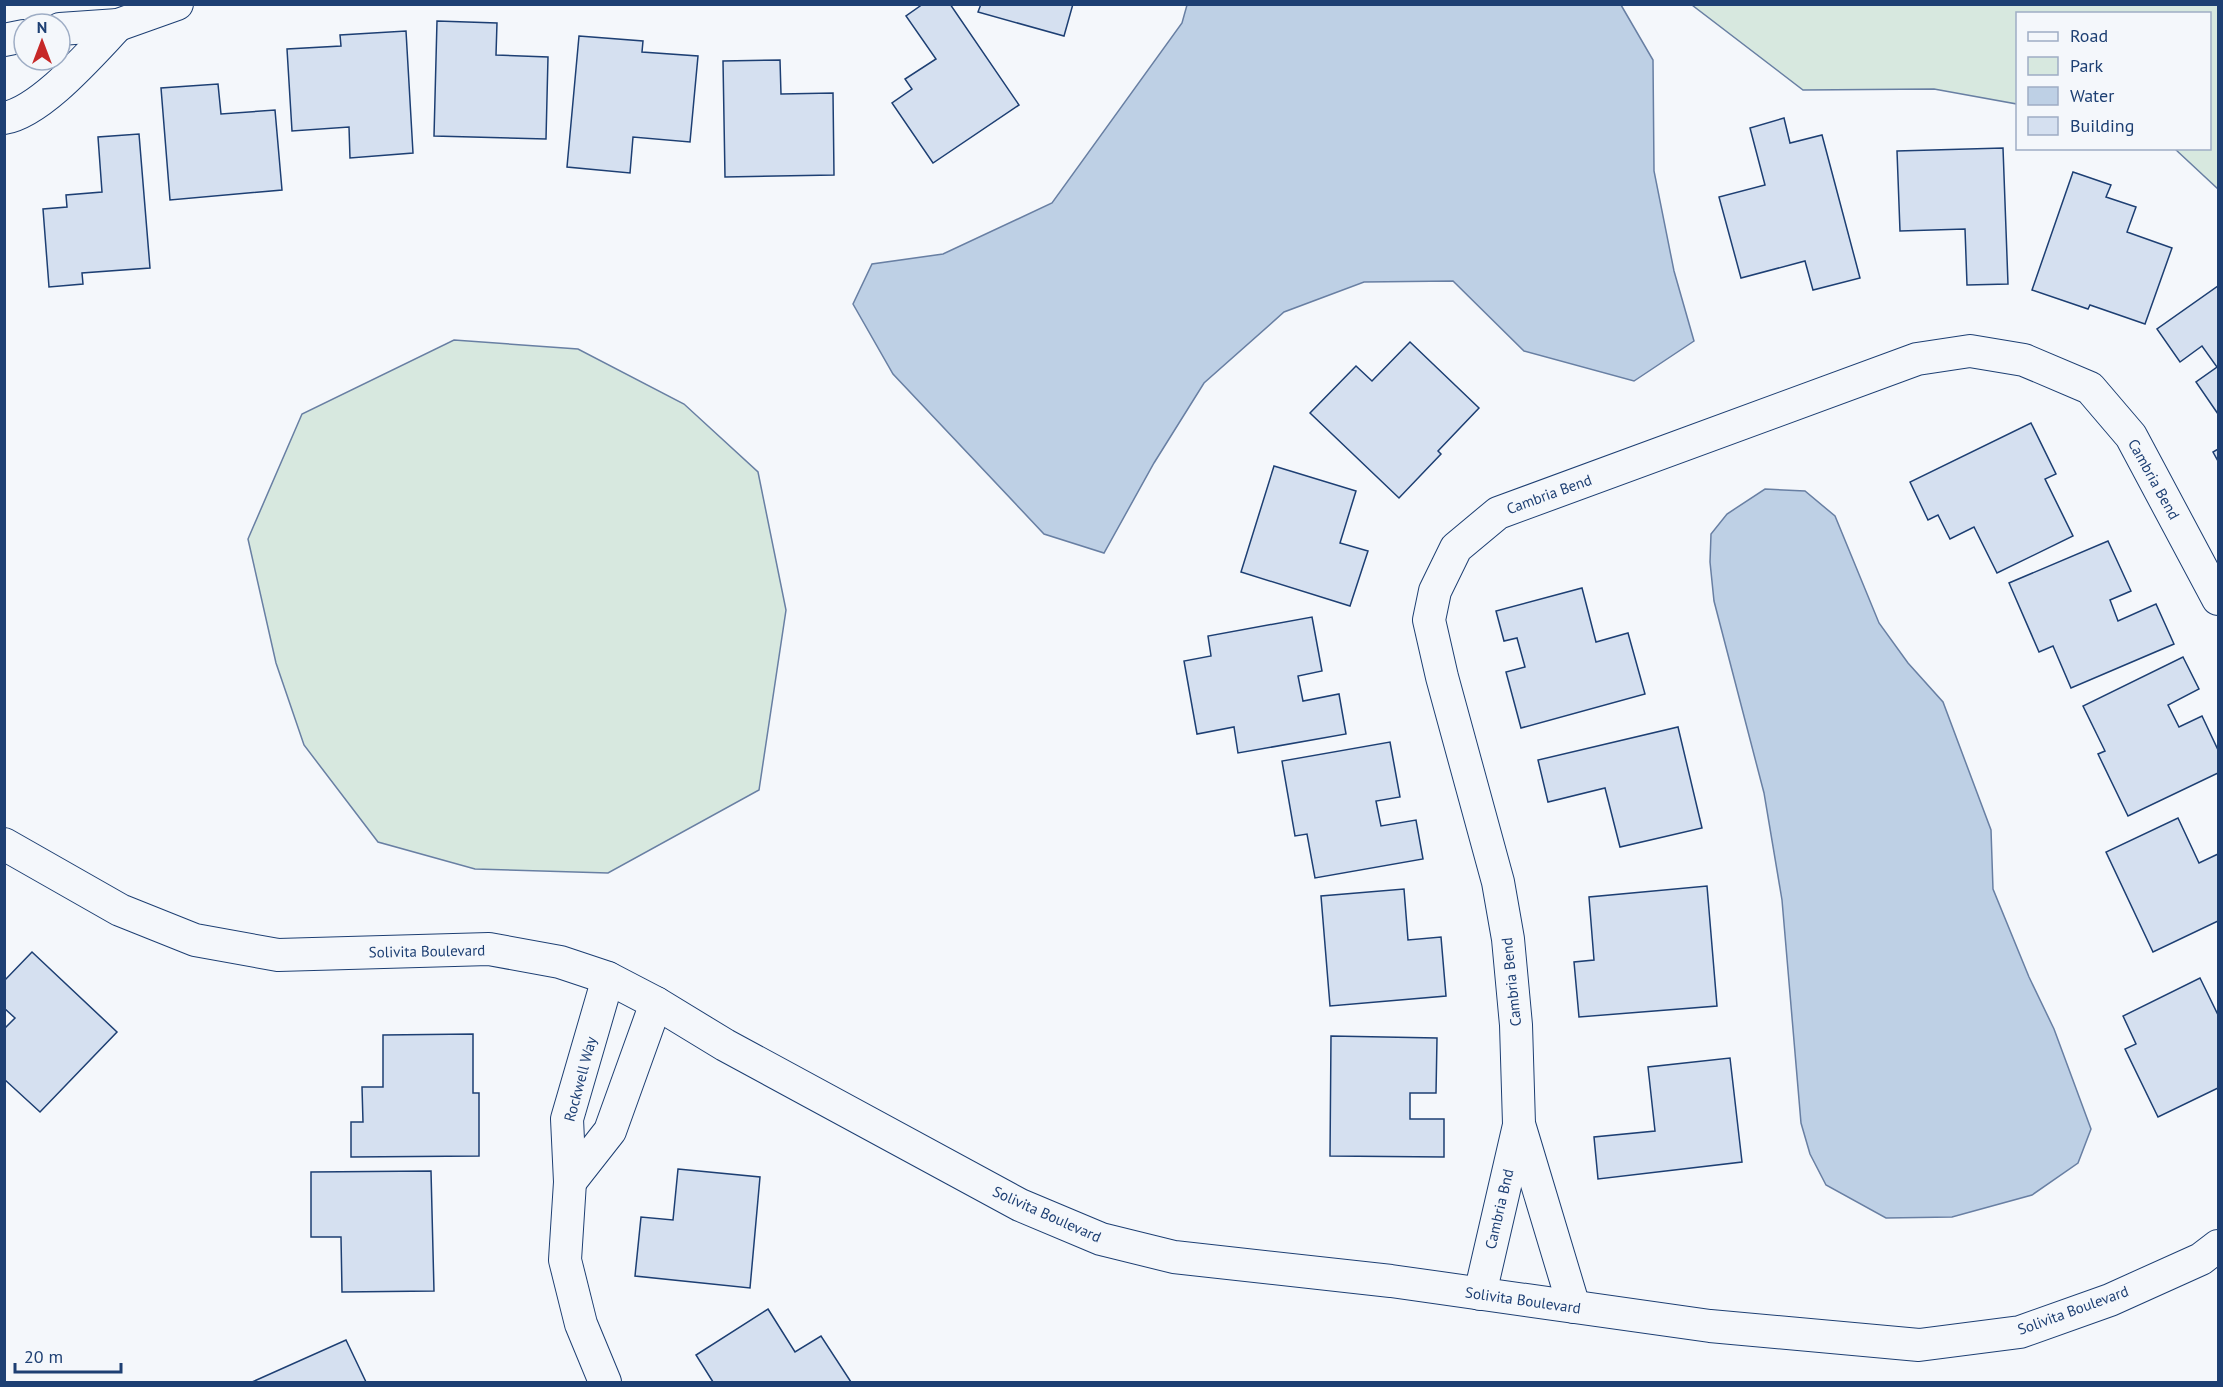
<svg xmlns="http://www.w3.org/2000/svg" width="2223" height="1387" font-family="'PT Sans',sans-serif">
<style>
.green{fill:#d7e8df;stroke:#687fa3;stroke-width:1.5}
.water{fill:#bed0e5;stroke:#687fa3;stroke-width:1.5}
.building{fill:#d5e0f0;stroke:#1d3f73;stroke-width:1.5}
.lines{fill:none;stroke-linecap:round;stroke-linejoin:round}
.street-casing{stroke:#1d3f73;stroke-width:34}
.street{stroke:#f4f7fb;stroke-width:32}
.labels{text-anchor:middle;dominant-baseline:central;stroke-width:4.5;stroke-linejoin:round;paint-order:stroke}
.street-label{font-size:15px;fill:#1d3f73;stroke:#f4f7fb}
</style>
<rect width="100%" height="100%" fill="#f4f7fb"/>
<g class="green">
<polygon points="1692,5 2218,5 2218,189 2175,149 2210,148 2210,14 2018,14 2017,104 1934,89 1803,90"/>
<polygon points="454,340 578,349 684,404 758,472 786,610 759,790 608,873 475,869 378,842 304,745 276,663 248,539 302,414"/>
</g>
<g class="water">
<polygon points="1621,5 1653,60 1654,171 1674,271 1694,341 1634,381 1524,351 1453,281 1364,282 1284,312 1204,383 1154,463 1104,553 1044,534 893,374 853,304 872,264 943,254 1052,203 1182,23 1187,5"/>
<polygon points="1765,489 1805,491 1835,516 1879,623 1908,663 1943,702 1991,830 1993,889 2029,977 2054,1029 2091,1129 2078,1163 2032,1195 1952,1217 1886,1218 1826,1185 1810,1154 1801,1123 1782,900 1764,793 1714,601 1710,562 1711,534 1727,514"/>
</g>
<g class="building">
<polygon points="923,4 950,4 1019,105 933,163 892,103 912,89 905,79 936,59 906,16"/>
<polygon points="981,4 1073,4 1064,36 978,12"/>
<polygon points="437,21 497,23 496,55 548,57 546,139 434,136"/>
<polygon points="406,31 413,153 350,158 349,127 292,131 287,49 341,46 340,35"/>
<polygon points="579,36 643,41 642,52 698,56 690,142 633,137 630,173 567,167"/>
<polygon points="780,60 781,94 833,93 834,175 725,177 723,61"/>
<polygon points="218,84 221,114 275,110 282,190 170,200 161,88"/>
<polygon points="1784,118 1790,143 1822,135 1860,278 1813,290 1805,261 1741,278 1719,197 1765,185 1750,128"/>
<polygon points="139,134 150,268 82,273 83,284 49,287 43,209 67,207 66,195 102,192 98,137"/>
<polygon points="2003,148 2008,284 1967,285 1965,229 1900,231 1897,151"/>
<polygon points="2073,172 2111,185 2106,197 2136,207 2127,232 2172,248 2145,324 2090,305 2088,309 2032,290"/>
<polygon points="2218,286 2218,414 2196,382 2217,367 2202,346 2180,362 2157,329"/>
<polygon points="1410,342 1479,408 1438,451 1441,454 1399,498 1310,413 1356,366 1372,381"/>
<polygon points="2031,423 2056,474 2045,479 2073,536 1997,573 1974,527 1950,539 1938,515 1928,520 1910,482"/>
<polygon points="2218,449 2218,461 2213,452"/>
<polygon points="1274,466 1356,491 1340,543 1368,551 1350,606 1241,572"/>
<polygon points="2108,541 2131,591 2110,600 2118,621 2156,604 2174,644 2071,688 2053,646 2039,652 2009,583"/>
<polygon points="1582,588 1596,642 1628,633 1645,694 1521,728 1506,672 1525,667 1517,638 1504,641 1496,611"/>
<polygon points="1312,617 1322,671 1298,676 1303,701 1339,694 1346,734 1238,753 1234,727 1197,734 1184,661 1211,656 1208,636"/>
<polygon points="2183,657 2199,689 2168,705 2179,727 2202,716 2218,750 2218,773 2128,816 2098,754 2105,751 2083,706"/>
<polygon points="1678,727 1702,828 1620,847 1605,788 1548,802 1538,760"/>
<polygon points="1390,742 1400,797 1376,801 1381,826 1416,820 1423,859 1315,878 1307,834 1295,836 1282,761"/>
<polygon points="2178,818 2199,863 2218,854 2218,921 2153,952 2106,852"/>
<polygon points="1707,886 1717,1006 1579,1017 1574,962 1594,960 1589,897"/>
<polygon points="1404,889 1408,940 1441,937 1446,996 1330,1006 1321,896"/>
<polygon points="32,952 117,1032 40,1112 4,1079 4,1029 15,1018 4,1008 4,981"/>
<polygon points="2200,978 2218,1015 2218,1088 2158,1117 2125,1049 2136,1044 2123,1016"/>
<polygon points="473,1034 473,1093 479,1093 479,1156 351,1157 351,1122 363,1122 362,1087 383,1087 383,1035"/>
<polygon points="1331,1036 1437,1038 1436,1093 1410,1093 1410,1119 1444,1119 1444,1157 1330,1156"/>
<polygon points="1730,1058 1742,1162 1598,1179 1594,1137 1655,1131 1648,1067"/>
<polygon points="678,1169 760,1177 750,1288 635,1276 641,1217 673,1220"/>
<polygon points="431,1171 434,1291 342,1292 341,1237 311,1237 311,1172"/>
<polygon points="768,1309 795,1352 821,1336 851,1382 713,1382 696,1355"/>
<polygon points="346,1340 366,1382 252,1382"/>
</g>
<g class="lines">
<defs>
<g id="street">
<polyline points="60,29 118,25 177,4"/>
<polyline points="4,40 24,36"/>
<path d="M4,118C41,112 92,52 118,25"/>
<polyline points="4,844 120,910 195,940 278,955 489,949 560,962 608,978 656,1003 725,1045 1020,1205 1101,1239 1174,1257 1391,1281 1710,1326 1919,1345 2020,1332 2110,1300 2201,1259 2218,1246"/>
<polyline points="570,1182 610,1131 656,1003"/>
<polyline points="1480,1294 1519,1125"/>
<polyline points="1574,1307 1519,1124 1516,1025 1508,939 1498,882 1442,677 1429,620 1435,591 1456,548 1498,513 1917,359 1970,351 2024,360 2090,388 2131,436 2218,599"/>
<polyline points="605,1382 581,1324 565,1260 570,1182 567,1119 608,978"/>
</g>
</defs>
<use href="#street" class="street-casing"/>
<use href="#street" class="street"/>
</g>
<g class="labels">
<g class="street-label">
<text transform="translate(2154 479) rotate(61)">Cambria Bend</text>
<text transform="translate(1549 494) rotate(-20)">Cambria Bend</text>
<text transform="translate(427 951) rotate(-1)">Solivita Boulevard</text>
<text transform="translate(1511 982) rotate(-96)">Cambria Bend</text>
<text transform="translate(580 1079) rotate(-75)">Rockwell Way</text>
<text transform="translate(1499 1209) rotate(-77)">Cambria Bnd</text>
<text transform="translate(1047 1214) rotate(24)">Solivita Boulevard</text>
<text transform="translate(1523 1300) rotate(8)">Solivita Boulevard</text>
<text transform="translate(2073 1310) rotate(-20)">Solivita Boulevard</text>
</g>
</g>
<rect width="2223" height="1387" fill="none" stroke="#1d3f73" stroke-width="12"/>
<rect x="2016" y="12" width="195" height="138" fill="#f4f7fb" stroke="#9eadc5" stroke-width="1.5"/>
<rect x="2028" y="32" width="30" height="9" fill="#f4f7fb" stroke="#9eadc5" stroke-width="1.5"/>
<text x="2070" y="42" font-size="18" fill="#1d3f73">Road</text>
<rect x="2028" y="57" width="30" height="18" fill="#d7e8df" stroke="#9eadc5" stroke-width="1.5"/>
<text x="2070" y="72" font-size="18" fill="#1d3f73">Park</text>
<rect x="2028" y="87" width="30" height="18" fill="#bed0e5" stroke="#9eadc5" stroke-width="1.5"/>
<text x="2070" y="102" font-size="18" fill="#1d3f73">Water</text>
<rect x="2028" y="117" width="30" height="18" fill="#d5e0f0" stroke="#9eadc5" stroke-width="1.5"/>
<text x="2070" y="132" font-size="18" fill="#1d3f73">Building</text>
<g transform="translate(42 42)"><circle r="28" fill="#f4f7fb" stroke="#9eadc5" stroke-width="1.5"/>
<path d="M0-4.5L10 22L0 15L-10 22Z" fill="#c62828"/>
<text y="-9" font-size="16" font-weight="bold" text-anchor="middle" fill="#1d3f73">N</text>
</g>
<path d="M15 1363v9h106v-9" fill="none" stroke="#1d3f73" stroke-width="3"/>
<text x="24" y="1363" font-size="18" fill="#1d3f73" stroke="#f4f7fb" stroke-width="4.5" paint-order="stroke">20 m</text>
</svg>
